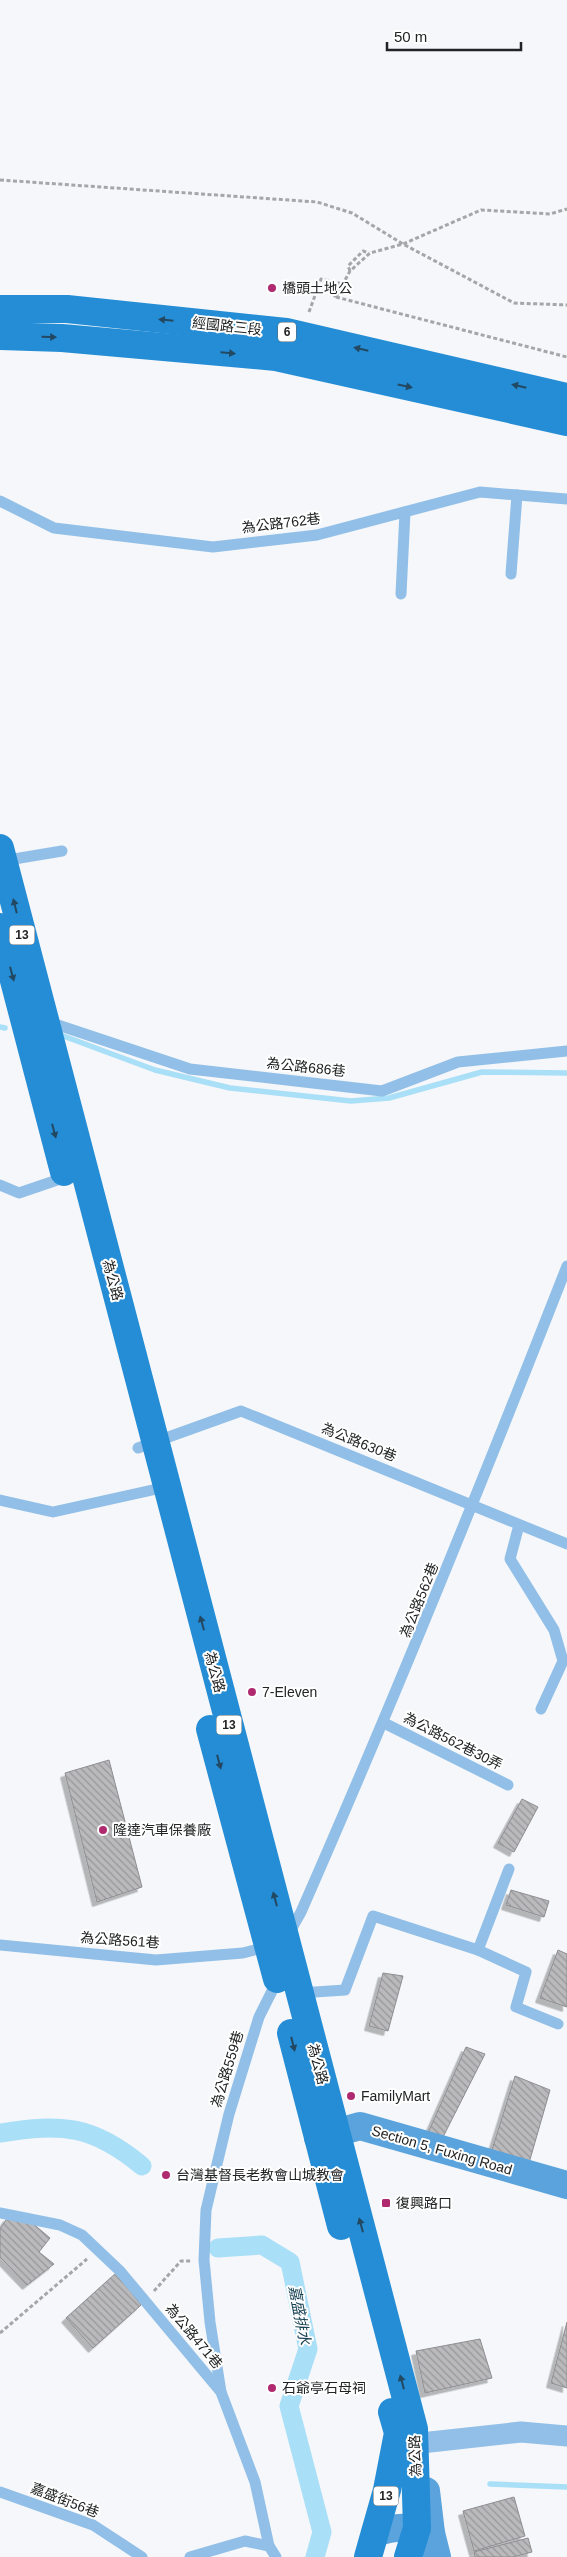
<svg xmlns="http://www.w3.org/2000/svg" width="567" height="2557" font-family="Helvetica,'Noto Sans TC',sans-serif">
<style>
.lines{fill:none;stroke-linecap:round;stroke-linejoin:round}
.stream{stroke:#a9dff7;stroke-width:5.5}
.canal{stroke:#a9dff7;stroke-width:19}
.building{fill:url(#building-back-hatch);stroke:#8e8e91;filter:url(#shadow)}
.path{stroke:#a4a6a8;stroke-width:3;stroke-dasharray:4 2.5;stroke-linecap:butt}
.lane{stroke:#91bfe7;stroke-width:11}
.street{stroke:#91bfe7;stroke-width:21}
.secondary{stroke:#5aa3dd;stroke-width:28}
.primary{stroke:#258dd5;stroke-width:28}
.oneway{fill:#234862}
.poi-dot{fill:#b02a70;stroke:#fff;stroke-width:2}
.labels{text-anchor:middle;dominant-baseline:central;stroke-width:4;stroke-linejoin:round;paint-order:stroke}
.shield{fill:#fff;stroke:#646566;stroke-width:1}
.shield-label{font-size:12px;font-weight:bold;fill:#222324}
.poi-label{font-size:14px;fill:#222324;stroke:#fff;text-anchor:start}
.street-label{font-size:14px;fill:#222324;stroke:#fff}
.water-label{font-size:15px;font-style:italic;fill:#184354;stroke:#fff}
</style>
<defs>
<pattern id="building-back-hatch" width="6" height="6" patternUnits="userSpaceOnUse" patternTransform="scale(1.25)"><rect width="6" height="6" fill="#bababd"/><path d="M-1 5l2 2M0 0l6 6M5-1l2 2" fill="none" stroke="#979799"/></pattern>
<filter id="shadow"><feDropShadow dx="-4.5" dy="4.5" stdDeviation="0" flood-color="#0004"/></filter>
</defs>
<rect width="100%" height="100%" fill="#f5f7fa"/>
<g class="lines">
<g class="stream">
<polyline points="0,1027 5,1028"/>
<polyline points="58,1034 155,1070 230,1088 351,1101 389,1098 482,1072 567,1073"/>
<polyline points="490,2484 567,2487"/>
</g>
<g class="canal">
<path d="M0,2133C62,2123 93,2125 142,2166"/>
<polyline points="218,2248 262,2245 290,2262 308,2349 289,2406 322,2532 315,2557"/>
</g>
</g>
<g class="building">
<polygon points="109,1760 142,1887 97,1902 65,1773"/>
<polygon points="522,1799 538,1807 514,1852 498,1843"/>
<polygon points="511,1890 549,1901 544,1917 506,1905"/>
<polygon points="558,1950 567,1954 567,2007 540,1998"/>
<polygon points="383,1973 403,1976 388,2031 369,2026"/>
<polygon points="466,2047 485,2054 443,2137 428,2133"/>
<polygon points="515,2076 550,2090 529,2163 491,2153"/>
<polygon points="8,2217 31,2222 50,2238 39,2252 54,2264 27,2285 0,2257 0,2229"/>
<polygon points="116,2273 141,2305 93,2348 66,2318"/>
<polygon points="567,2322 567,2388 551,2383"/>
<polygon points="480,2339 492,2378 425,2393 416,2351"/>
<polygon points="514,2497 525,2536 474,2551 463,2511"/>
<polygon points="528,2538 532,2552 513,2557 475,2557 474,2552"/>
</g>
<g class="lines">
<g class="path">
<polyline points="0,180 317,202 352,213 403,244 514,303 567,305"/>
<polyline points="350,271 348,266 363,251 369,253"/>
<polyline points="336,297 350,271 370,253 403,244 481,210 550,214 567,209"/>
<polyline points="336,297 567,357"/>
<polyline points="336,297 334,295 338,286 343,284"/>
<polyline points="309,312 321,279 343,284"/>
<polyline points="154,2291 181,2261 192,2261"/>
<polyline points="0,2333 87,2259"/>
</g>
<g class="lane">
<polyline points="0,501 54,528 213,547 317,535 480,492 567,499"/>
<polyline points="511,574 517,495"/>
<polyline points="401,594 405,512"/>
<polyline points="2,861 62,851"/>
<polyline points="46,1021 190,1069 382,1091 458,1062 567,1051"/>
<polyline points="0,1185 19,1193 66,1177"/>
<polyline points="138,1448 241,1411 567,1544"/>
<polyline points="0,1500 53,1512 166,1487"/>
<polyline points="519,1525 510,1559 554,1630 563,1661 541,1709"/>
<polyline points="384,1723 508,1785"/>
<path d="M288,1935L301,1912C395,1698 482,1483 567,1266"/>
<polyline points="0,1945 156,1960 243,1953 270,1946"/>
<polyline points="478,1950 509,1869"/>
<polyline points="300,1993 345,1990 373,1916 478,1950 526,1972 516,2007 558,2024"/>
<polyline points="0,2213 60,2225 82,2235 120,2271 221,2392 255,2482 269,2546 276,2557"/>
<polyline points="221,2392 210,2322 204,2260 206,2210 229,2114 259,2017 278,1979"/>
<polyline points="0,2492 93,2525 142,2557"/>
<polyline points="190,2557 245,2541 269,2546"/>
</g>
<polyline class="street" points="421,2443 521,2432 567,2436"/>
<g class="secondary">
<polyline points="318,2138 360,2126 567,2185"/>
<polyline points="426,2491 431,2533 437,2557"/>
<path d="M375,2533C395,2526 411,2526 431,2533"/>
</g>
<g class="primary">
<polyline points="0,309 67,309 286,332 567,397"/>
<polyline points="0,336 62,338 276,357 567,422"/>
<polyline points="0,848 414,2429 417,2528 408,2557"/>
<polyline points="0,927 64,1172"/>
<polyline points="210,1729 277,1979"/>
<polyline points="291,2033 341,2226"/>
<polyline points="368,2557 387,2490 398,2433 392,2412"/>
</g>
</g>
<defs><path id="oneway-solid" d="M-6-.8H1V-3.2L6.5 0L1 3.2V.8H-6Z" transform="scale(1.25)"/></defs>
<g class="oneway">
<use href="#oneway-solid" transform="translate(166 320) rotate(-174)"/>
<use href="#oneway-solid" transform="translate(49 337) rotate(1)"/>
<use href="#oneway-solid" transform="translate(361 349) rotate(-167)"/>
<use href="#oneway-solid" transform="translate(228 353) rotate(5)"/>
<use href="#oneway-solid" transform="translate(405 386) rotate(12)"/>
<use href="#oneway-solid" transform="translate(519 386) rotate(-167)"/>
<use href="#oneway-solid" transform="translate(15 906) rotate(-104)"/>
<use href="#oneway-solid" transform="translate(12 974) rotate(75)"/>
<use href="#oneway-solid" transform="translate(54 1131) rotate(75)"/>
<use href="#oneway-solid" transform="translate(202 1623) rotate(-105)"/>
<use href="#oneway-solid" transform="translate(219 1762) rotate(75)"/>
<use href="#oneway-solid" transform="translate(275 1899) rotate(-105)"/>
<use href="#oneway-solid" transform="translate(293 2044) rotate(76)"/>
<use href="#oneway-solid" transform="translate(361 2225) rotate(-105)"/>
<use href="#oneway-solid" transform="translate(402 2382) rotate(-105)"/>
</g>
<g class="poi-dot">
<circle cx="272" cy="288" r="5"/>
<circle cx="252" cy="1692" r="5"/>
<circle cx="103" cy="1830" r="5"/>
<circle cx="351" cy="2096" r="5"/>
<circle cx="166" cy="2175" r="5"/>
<rect x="381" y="2198" width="10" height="10" rx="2.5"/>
<circle cx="272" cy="2388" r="5"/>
</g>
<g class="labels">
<g class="shield">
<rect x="278" y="322.5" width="18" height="19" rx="4"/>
<rect x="9.5" y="925.5" width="25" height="19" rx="4"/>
<rect x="216.5" y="1715.5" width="25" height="19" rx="4"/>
<rect x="373.5" y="2486.5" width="25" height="19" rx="4"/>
</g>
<g class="shield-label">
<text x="287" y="332">6</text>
<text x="22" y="935">13</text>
<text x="229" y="1725">13</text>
<text x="386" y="2496">13</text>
</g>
<g class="poi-label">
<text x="282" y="288">橋頭土地公</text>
<text x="262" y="1692">7-Eleven</text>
<text x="113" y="1830">隆達汽車保養廠</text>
<text x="361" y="2096">FamilyMart</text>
<text x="176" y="2175">台灣基督長老教會山城教會</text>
<text x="396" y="2203">復興路口</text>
<text x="282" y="2388">石爺亭石母祠</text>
</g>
<g class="street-label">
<text transform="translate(227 326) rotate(6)">經國路三段</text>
<text transform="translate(281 523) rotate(-7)">為公路762巷</text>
<text transform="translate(306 1067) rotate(6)">為公路686巷</text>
<text transform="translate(113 1280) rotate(75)">為公路</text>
<text transform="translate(359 1442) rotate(22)">為公路630巷</text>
<text transform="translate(419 1600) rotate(-68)">為公路562巷</text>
<text transform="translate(215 1672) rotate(75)">為公路</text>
<text transform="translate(453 1741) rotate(27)">為公路562巷30弄</text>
<text transform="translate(120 1940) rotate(4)">為公路561巷</text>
<text transform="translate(318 2064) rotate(75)">為公路</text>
<text transform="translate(227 2069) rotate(-73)">為公路559巷</text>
<text transform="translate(442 2150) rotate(16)">Section 5, Fuxing Road</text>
<text transform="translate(194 2336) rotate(50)">為公路471巷</text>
<text transform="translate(415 2456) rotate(-92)">為公路</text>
<text transform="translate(65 2500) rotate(21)">嘉盛街56巷</text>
</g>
<g class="water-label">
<text transform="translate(300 2315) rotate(79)">嘉盛排水</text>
</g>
</g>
<path d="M387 42v8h134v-8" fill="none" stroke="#222324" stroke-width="2.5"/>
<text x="394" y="42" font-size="15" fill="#222324" stroke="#ffffff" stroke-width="4" paint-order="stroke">50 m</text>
</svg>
